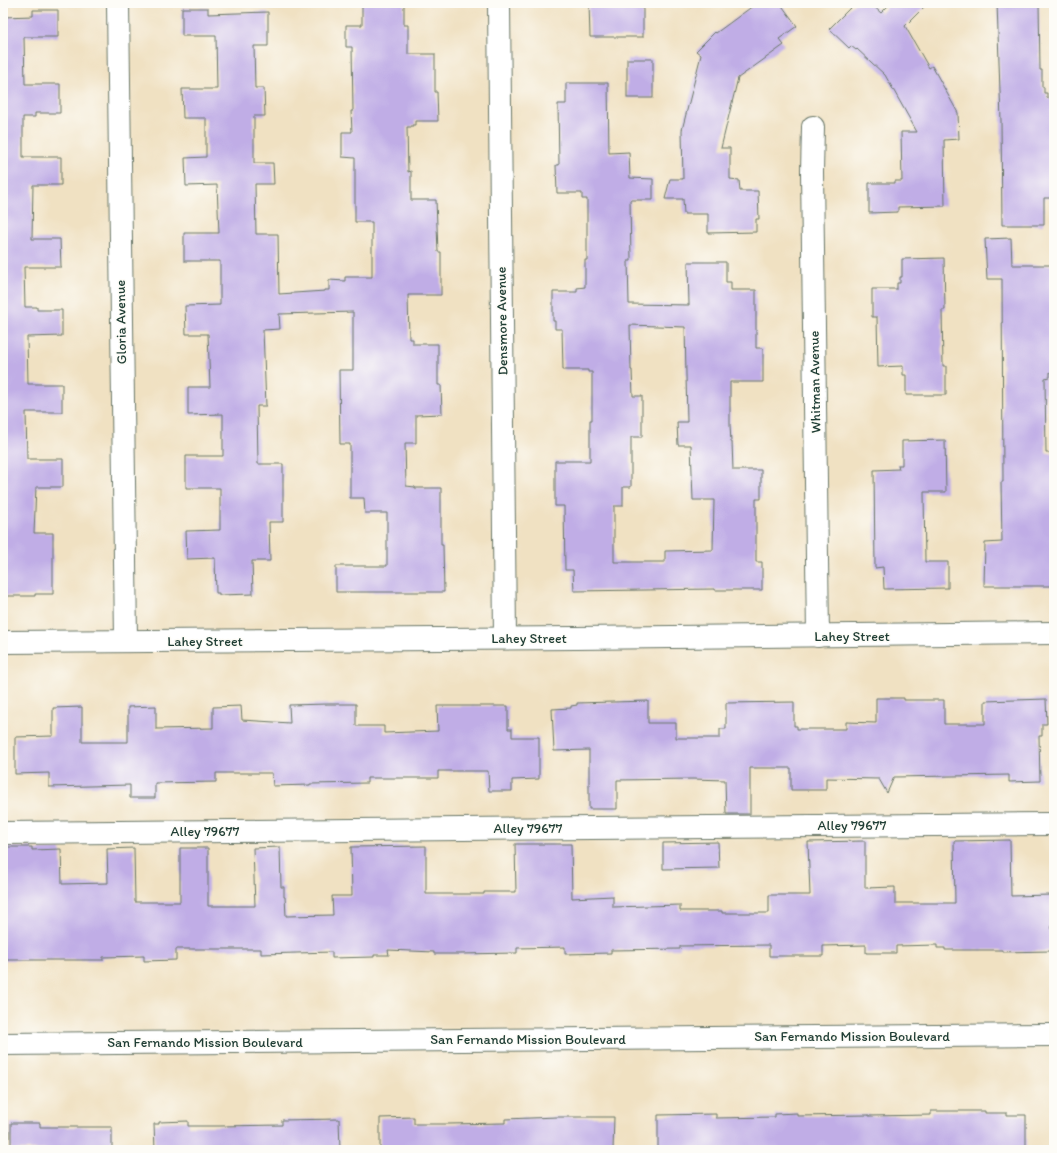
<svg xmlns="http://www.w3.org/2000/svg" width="1057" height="1153" font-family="Itim,sans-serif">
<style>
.building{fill:#c0ade6;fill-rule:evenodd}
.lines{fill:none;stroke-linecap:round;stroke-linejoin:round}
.minor-casing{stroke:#687666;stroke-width:24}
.major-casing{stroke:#687666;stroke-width:24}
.minor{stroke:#fff;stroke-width:22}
.major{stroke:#fff;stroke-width:22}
.labels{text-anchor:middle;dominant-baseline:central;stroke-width:3;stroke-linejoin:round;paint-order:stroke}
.street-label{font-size:14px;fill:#1f3d34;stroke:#fdfcf7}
</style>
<rect width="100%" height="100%" fill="#fdfcf7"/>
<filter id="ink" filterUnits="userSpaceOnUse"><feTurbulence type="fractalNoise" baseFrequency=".025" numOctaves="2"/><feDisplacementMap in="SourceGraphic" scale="8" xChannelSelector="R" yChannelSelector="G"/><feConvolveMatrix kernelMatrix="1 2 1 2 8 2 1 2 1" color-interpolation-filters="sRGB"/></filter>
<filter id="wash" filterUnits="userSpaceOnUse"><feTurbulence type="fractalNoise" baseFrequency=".012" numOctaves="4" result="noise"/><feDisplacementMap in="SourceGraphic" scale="16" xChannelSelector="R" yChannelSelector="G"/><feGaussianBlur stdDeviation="0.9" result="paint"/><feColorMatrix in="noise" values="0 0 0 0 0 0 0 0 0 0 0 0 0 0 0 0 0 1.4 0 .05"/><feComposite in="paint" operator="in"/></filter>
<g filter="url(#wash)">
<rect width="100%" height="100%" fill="#f0e1c2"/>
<g id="blocks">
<g class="building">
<polygon points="362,3 404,3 404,25 408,25 408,54 435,54 435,92 437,92 438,121 415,121 415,125 412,125 412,127 407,127 408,172 411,171 411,200 436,200 438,252 441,252 441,295 408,295 409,339 413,339 413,344 438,344 438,385 441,385 442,414 416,415 416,443 405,443 406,486 415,487 415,488 441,488 441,545 443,545 444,592 336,592 336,566 387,566 387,513 365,513 364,498 350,498 350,444 340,444 339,370 353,370 353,312 279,314 280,329 263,330 266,406 257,406 258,464 283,464 283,522 269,522 270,561 252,561 253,594 219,595 219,593 216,593 215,558 187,559 186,531 220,530 220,488 186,488 186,456 223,456 223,414 188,415 188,387 210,387 208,334 186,334 185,306 220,305 220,261 184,261 184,233 219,233 217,185 186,186 185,158 206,157 206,118 183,118 182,89 217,89 216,36 182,36 182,8 208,8 208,14 268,12 268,46 254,46 255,88 264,88 265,116 254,116 254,163 273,163 274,184 255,184 256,234 278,234 279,294 325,291 325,290 329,290 329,280 345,281 345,277 372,277 372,222 355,222 355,158 342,157 342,132 352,132 351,111 353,111 352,47 346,47 346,25 362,25"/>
<polygon points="589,3 628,3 628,5 643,5 643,37 590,37"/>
<polygon points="757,3 780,3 797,26 779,39 784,45 738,78 721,148 730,148 730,179 739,180 740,191 758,191 759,219 756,219 756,232 708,233 708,214 684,214 683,199 665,199 670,179 683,179 682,130 701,55 696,51 715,32 716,33"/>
<polygon points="855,3 870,3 881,13 891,3 928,3 905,26 929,68 932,66 958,113 959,139 944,140 945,206 898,207 898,212 869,213 869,183 895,183 895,181 902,181 901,132 917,132 885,75 857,49 856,50 851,46 849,48 829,29"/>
<polygon points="997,3 1039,3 1040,70 1042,70 1042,87 1044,87 1044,93 1047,93 1047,98 1054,98 1054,194 1052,194 1052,198 1044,198 1044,225 1002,225 1001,121"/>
<polygon points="33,10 58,10 58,37 24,37 25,84 60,84 60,113 35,113 35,117 23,117 23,157 61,157 61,185 33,185 32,239 60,239 61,267 24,267 25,307 37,307 37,310 62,310 62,336 27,337 28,384 62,384 62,412 26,412 27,459 63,459 63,487 36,487 34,533 53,533 53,594 35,594 35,596 3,596 3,17 33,16"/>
<rect x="627" y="59" width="26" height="39"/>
<path d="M566,83H608L609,153L629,152L630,178L653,179V200H630L631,261H628L629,304L689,305L688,262H726V282H731V290H756V348H763V382H730V425L731,442H732L733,470H761V499H756V562H762V590H715V589L574,591L573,570H565L564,506H555V461H590V420H592V372H588V370H563L562,329H555V321H553V292H577V288L585,287V260H587V199H582V193H557L556,165H559L558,104H566ZM630,325L685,327L687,422H677L678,445H691L693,500H714L713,550L665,551V562H614V506H623V487H631V437H642V396H633L632,370H631Z"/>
<polygon points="1011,238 1012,265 1054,265 1054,372 1050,372 1050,377 1045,378 1046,453 1054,453 1054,586 984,586 985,543 1002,542 1001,482 1003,482 1002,279 987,279 985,239"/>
<polygon points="944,258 945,310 942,310 943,366 946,366 946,395 906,395 906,375 903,375 903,366 878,367 877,317 872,317 872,289 897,289 897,283 900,283 900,277 902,277 902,259"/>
<polygon points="945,440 946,492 924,492 925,562 948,562 948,588 884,589 883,567 875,568 874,470 899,469 898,465 902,465 902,441"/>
<polygon points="876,698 904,698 904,700 944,700 944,724 985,724 985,701 1046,699 1047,724 1042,724 1042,736 1039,736 1040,781 1009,782 1009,775 894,777 887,793 879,779 826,778 826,790 791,790 791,768 750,768 750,814 726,814 725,780 693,779 617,780 617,809 589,809 589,750 554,751 552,709 571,708 571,706 577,705 577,703 648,701 648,723 676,723 676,738 720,738 720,729 726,729 726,703 794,702 794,726 797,726 797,729 846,729 846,722 876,723"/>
<polygon points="328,704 356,704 356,726 384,726 384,733 438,731 437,706 508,706 508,729 512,729 512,737 539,737 539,779 512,780 512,791 489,791 488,771 438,771 438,778 367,778 367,783 310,784 310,785 273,786 272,773 216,773 216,782 155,783 155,798 130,798 130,785 49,787 49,773 15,774 15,737 53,736 53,708 82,707 82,742 128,742 128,707 156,706 156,729 213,728 213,707 241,706 242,720 290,723 289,705"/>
<polygon points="1010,840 1011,896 1051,895 1052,951 1002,952 1002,950 945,950 945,948 937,948 937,945 896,946 896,953 866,953 866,945 823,946 823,956 769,956 769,945 680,946 680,949 611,950 611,953 565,954 565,947 517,948 517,953 460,954 434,954 434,952 388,950 389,955 374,955 374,957 332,958 332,952 261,954 261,949 176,949 176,960 144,961 144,956 103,957 103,960 3,960 3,873 6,873 6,847 32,847 32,850 61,849 62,884 108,883 107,849 134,848 135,902 180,902 180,848 208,848 208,906 255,906 253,848 280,847 281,887 284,887 284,897 285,897 286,916 333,915 332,896 352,896 351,847 426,846 426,894 484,894 484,892 516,892 515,844 571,844 572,898 613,896 613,907 680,905 680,911 722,911 722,913 769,913 769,895 810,895 808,842 865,841 865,888 895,887 895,903 955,903 954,841"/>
<polygon points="718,842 719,868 663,869 663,843"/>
<polygon points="931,1111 985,1111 985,1113 1007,1113 1007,1115 1026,1115 1026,1150 658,1150 658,1115 716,1114 716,1118 775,1117 775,1114 797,1113 797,1116 869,1115 869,1116 931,1115"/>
<polygon points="414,1117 414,1124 448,1124 505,1123 505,1119 557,1117 614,1117 613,1150 380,1150 380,1118"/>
<polygon points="339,1119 340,1150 155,1150 154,1124 159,1124 159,1122 188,1121 188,1126 220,1126 282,1125 282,1120"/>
<polygon points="11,1123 40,1123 40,1127 112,1127 112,1150 11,1150"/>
</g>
</g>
</g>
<g filter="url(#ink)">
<use href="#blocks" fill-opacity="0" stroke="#687666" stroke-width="1"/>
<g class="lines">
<defs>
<g id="minor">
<polyline points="118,3 126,640"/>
<polyline points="499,3 505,638"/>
<polyline points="813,127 812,172 818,636"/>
<polyline points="3,642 576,638 1054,633"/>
<polyline points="3,833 1054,824"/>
</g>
<polyline id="major" points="3,1044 1054,1035"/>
</defs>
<use href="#minor" class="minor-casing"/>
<use href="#major" class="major-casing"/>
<use href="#minor" class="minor"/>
<use href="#major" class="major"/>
</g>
</g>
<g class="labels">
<g class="street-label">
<text transform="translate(502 321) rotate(-91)">Densmore Avenue</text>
<text transform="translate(121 322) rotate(-91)">Gloria Avenue</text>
<text transform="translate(815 382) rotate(-91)">Whitman Avenue</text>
<text x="852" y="636">Lahey Street</text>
<text x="529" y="638">Lahey Street</text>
<text x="205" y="641">Lahey Street</text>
<text x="852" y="825">Alley 79677</text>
<text x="528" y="828">Alley 79677</text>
<text x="205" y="831">Alley 79677</text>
<text x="852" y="1036">San Fernando Mission Boulevard</text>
<text x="528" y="1039">San Fernando Mission Boulevard</text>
<text x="205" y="1042">San Fernando Mission Boulevard</text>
</g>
</g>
<rect width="1057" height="1153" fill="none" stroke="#fdfcf7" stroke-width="16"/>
</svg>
